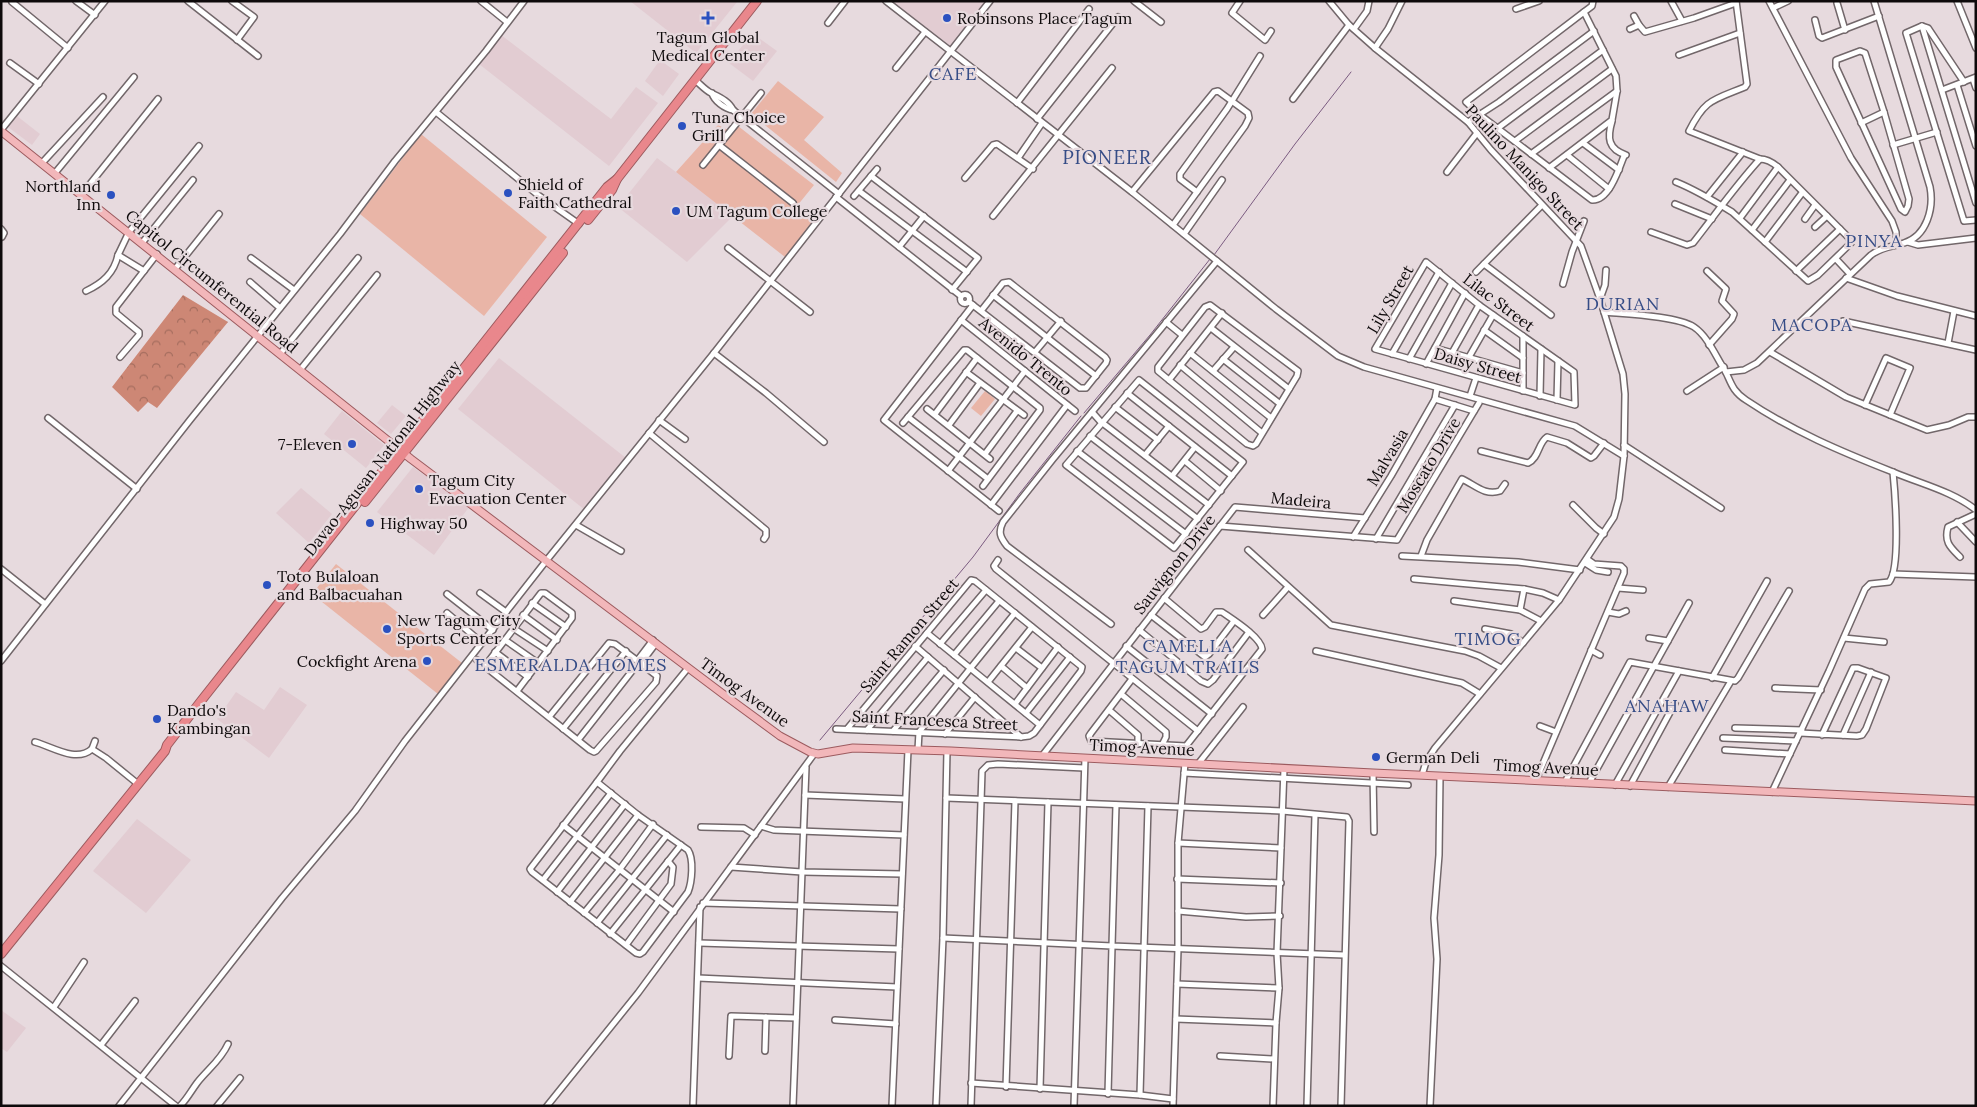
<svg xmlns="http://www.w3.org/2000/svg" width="1977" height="1107" font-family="Lora,serif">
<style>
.built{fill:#e2ccd2}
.grass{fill:#e9b5a7}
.forest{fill:url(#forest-crowns)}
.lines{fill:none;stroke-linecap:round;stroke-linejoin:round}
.stream{stroke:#7b5b80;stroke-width:1}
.minor-casing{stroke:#72676a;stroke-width:8}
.major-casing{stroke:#9c5b5f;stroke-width:9}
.highway-casing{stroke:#9c5b5f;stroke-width:10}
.minor{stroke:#fff;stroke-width:5}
.major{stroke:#f2b7ba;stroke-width:7}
.highway{stroke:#e9878c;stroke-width:8}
.poi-dot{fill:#2b51c0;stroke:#e7dade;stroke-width:2}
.labels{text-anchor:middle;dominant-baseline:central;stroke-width:4.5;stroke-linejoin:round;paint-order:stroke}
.poi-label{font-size:16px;fill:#0e0a0b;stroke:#e7dade;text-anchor:start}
.street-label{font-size:16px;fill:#0e0a0b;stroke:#e7dade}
.neighbourhood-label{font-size:18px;letter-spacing:1px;fill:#354c86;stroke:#e7dade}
.quarter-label{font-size:19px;letter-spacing:1px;fill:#354c86;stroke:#e7dade}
</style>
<defs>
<pattern id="forest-crowns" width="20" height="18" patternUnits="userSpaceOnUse" patternTransform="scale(1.25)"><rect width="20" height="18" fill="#cd8775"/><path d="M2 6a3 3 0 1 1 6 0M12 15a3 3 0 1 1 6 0" fill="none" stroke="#a56d5e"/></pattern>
</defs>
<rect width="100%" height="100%" fill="#e7dade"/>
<g class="built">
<polygon points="630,1 736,1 737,2 696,53"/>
<polygon points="892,1 988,1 952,47"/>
<polygon points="752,33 777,51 753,81 729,63"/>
<polygon points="501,35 611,119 636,87 658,103 609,166 479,64"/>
<polygon points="660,60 679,74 663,96 645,81"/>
<polygon points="17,116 40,134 32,145 8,127"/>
<polygon points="657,158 734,215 687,262 618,207"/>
<polygon points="499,358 626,458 585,510 458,409"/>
<polygon points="392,405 406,416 391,434 377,423"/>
<polygon points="342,411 384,445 366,468 324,434"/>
<polygon points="413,467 469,507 434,555 377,512"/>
<polygon points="301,488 332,514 309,543 276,513"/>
<polygon points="280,687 307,705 269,758 217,719 236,692 264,710"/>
<polygon points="137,819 191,860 146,913 93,871"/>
<polygon points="1,1010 26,1028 7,1052 1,1048"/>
</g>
<g class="grass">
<polygon points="778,81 824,117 804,140 842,173 836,182 751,114"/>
<polygon points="718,125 732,132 738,126 814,185 797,206 813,221 785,257 676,172"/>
<polygon points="421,134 547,237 484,316 360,214"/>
<polygon points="985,391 995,399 981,416 971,408"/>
<polygon points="336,564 462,663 438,694 312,594"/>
</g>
<polygon class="forest" points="183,295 228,322 157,408 148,402 138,412 112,387"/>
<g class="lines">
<g class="stream">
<polyline points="1214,255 1295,144 1351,72"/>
<polyline points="1084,413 1150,335 1210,259"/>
<polyline points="820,740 973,557 1020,493 1081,416"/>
</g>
<defs>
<g id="minor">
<polyline points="76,1 95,15"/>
<polyline points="188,1 258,56"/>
<polyline points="232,1 254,17 237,40"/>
<polyline points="481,1 507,22"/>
<polyline points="886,1 1132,192 1276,309 1338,356 1364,367 1575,426 1624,456"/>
<polyline points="1134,1 1161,22"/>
<polyline points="1240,1 1232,13 1265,40 1271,31"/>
<polyline points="1329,1 1349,25 1375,48 1468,122 1491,150 1581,246 1600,299 1623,374 1625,394 1624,456 1619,499 1614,517 1559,600 1435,748 1426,762 1422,775"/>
<path d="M1593,1L1592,6L1584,12L1466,102L1480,115L1592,200C1609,201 1619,169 1624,156"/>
<polyline points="1671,1 1682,21"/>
<path d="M1736,1L1747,84L1745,87C1713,100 1705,99 1689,131L1760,159"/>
<polyline points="1769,1 1851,158 1892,221 1896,232 1896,245"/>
<polyline points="1957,1 1976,48"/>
<polyline points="12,2 68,48"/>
<polyline points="1837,3 1845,30"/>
<polyline points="1773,8 1788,1"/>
<polyline points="1516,9 1539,1"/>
<polyline points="1634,16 1639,25"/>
<polyline points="1815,20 1819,36 1822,38 1879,16"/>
<polyline points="828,23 845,1"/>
<polyline points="1922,26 1976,203"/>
<polyline points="1354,29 1367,11 1369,1"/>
<polyline points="1630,29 1639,25 1645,32 1694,18 1736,3"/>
<polyline points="1375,48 1388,29 1402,1"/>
<polygon points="1860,51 1865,53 1884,112 1909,199 1908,206 1905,212 1901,209 1836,67 1836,60"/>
<polyline points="1679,55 1740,33"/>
<polyline points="10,63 39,84"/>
<polyline points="896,68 925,32"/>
<polyline points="1973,79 1976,88"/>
<path d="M695,80C700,84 705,90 711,93C719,97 729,101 733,110L839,194"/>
<polyline points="1964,82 1928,28 1922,26 1906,33 1964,221 1976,220"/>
<polyline points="1957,85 1976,146"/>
<polyline points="1942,90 1976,77"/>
<path d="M712,93C714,101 725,109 733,110"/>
<polyline points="1293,99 1349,25"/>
<polyline points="1017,103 1089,9"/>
<polyline points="436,112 538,195 579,224"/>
<polyline points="1037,119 1118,17"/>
<path d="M1612,121C1607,138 1608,149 1626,155"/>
<polyline points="1468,122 1499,102 1594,31"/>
<polyline points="1861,123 1884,112"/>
<polyline points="1498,128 1603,50"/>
<polyline points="1,130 105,1"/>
<polyline points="1515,141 1612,69"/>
<polyline points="1583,143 1619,170"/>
<polyline points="719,145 793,203"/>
<polyline points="1893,145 1937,132"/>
<polyline points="1531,154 1617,91"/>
<polyline points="1567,155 1609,189"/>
<polyline points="1018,158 1042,123"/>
<polyline points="42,163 103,97"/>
<polyline points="703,165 761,93"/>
<polyline points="1549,168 1612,120 1617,91 1616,76 1584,12"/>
<polyline points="1447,172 1477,133"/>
<polyline points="55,173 134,77"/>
<polyline points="871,176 978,258 952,290"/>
<polyline points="965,178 993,145 997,144 1033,169"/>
<polyline points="859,191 967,272"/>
<polyline points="1132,192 1214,92 1218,91 1248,113 1249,118 1245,126 1173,225"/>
<polyline points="1197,192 1180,179 1180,174 1227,109 1260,56"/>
<polyline points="82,194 158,99"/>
<polyline points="854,196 877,169"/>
<polyline points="836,197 961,296"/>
<polyline points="1707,197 1743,152"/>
<polyline points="1675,204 1712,219"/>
<polyline points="993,216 1112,68"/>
<polyline points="1740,218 1778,167"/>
<polyline points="1805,219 1815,205"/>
<polyline points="1815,227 1827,216"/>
<polyline points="1,229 4,233 2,237"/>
<polyline points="1752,230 1790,180"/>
<path d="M1651,232L1687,245L1693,243C1715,215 1736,185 1760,159C1767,159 1772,162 1778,167L1848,237L1851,243L1818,275L1808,281L1732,212C1714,201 1696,190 1676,182"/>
<polyline points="1184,234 1222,180"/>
<polyline points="1765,242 1802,193"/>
<polyline points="1908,242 1918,245 1976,238"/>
<polyline points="142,243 193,180"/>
<polyline points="899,247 924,216"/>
<polyline points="728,248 810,312"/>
<polyline points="118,255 129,232 199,146"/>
<polyline points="251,258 294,290"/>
<polyline points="1836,259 1850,274"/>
<polygon points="1426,262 1479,305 1574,372 1575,405 1375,349"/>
<polyline points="1484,264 1551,315"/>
<polyline points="175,269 219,214"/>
<polyline points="1707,271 1726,289 1722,301 1734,314 1732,319 1709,345"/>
<polyline points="1796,271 1840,229"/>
<polyline points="1476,272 1542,205"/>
<polyline points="1846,278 1897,296 1976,316"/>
<polyline points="250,282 280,308"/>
<polyline points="1563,284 1572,252 1584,221"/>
<path d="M86,291C103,283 114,273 118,255L144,271"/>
<circle cx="965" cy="299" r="4.5"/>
<polyline points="993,295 1096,376"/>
<polyline points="1600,299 1605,285 1606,270"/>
<polyline points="969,302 1080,388 1086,388 1106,363 1107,360 1105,357 1009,282 1003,283 981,311"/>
<polyline points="973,305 884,420 999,511"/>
<polygon points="1210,305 1298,371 1297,376 1256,444 1253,446 1247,444 1158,371 1158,367 1205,307"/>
<path d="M1604,312C1626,314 1677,316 1694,327C1706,335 1714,352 1721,364C1731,378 1729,389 1746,400C1792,431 1842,452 1893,472C1921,484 1952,491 1976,510"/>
<polyline points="961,320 1075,411"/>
<polyline points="1843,321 1976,350"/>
<polyline points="1166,322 1182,335"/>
<polyline points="1211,328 1289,389"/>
<polyline points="1484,330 1523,358"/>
<polyline points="1523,336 1523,391"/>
<polyline points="1948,343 1954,311"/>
<polyline points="1435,348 1523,373"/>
<polyline points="1035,352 1061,321"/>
<polyline points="1770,352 1846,397 1927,430 1949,425 1968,417 1976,417"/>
<polyline points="714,353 766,393 824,442"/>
<polyline points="1190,353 1271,418"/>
<polyline points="1452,353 1479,305"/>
<polyline points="280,354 358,258"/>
<polyline points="1392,354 1439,272"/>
<polyline points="120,357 139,335 139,332 116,313 116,307 157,254"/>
<polyline points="1469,357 1493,315"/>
<polyline points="1223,359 1279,403"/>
<polyline points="1409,359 1452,283"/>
<polyline points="1426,364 1465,293"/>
<polyline points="1180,365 1262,433"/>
<polyline points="300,370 377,275"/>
<polyline points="1213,371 1234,347"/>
<polyline points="966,372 1024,415"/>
<path d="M1726,372L1744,370L1757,363L1871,255C1881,247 1892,247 1904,243C1927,236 1934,208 1930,187L1874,1"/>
<polygon points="1139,380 1243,462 1174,548 1066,465"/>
<polyline points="1169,380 1222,313"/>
<polyline points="1687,391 1724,367"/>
<polyline points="1127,393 1232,476"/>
<polyline points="1470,396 1476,378"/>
<polyline points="1540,396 1541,349"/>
<polyline points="1435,399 1474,411"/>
<polyline points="1557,400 1558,361"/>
<polyline points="1865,405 1886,358 1910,368 1890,415"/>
<polyline points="1115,407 1158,440"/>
<polyline points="927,409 990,459"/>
<polyline points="1092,412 1100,421 1209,505"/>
<polyline points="935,414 977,358"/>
<polyline points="908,417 988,479"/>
<polyline points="48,418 137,489"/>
<polyline points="659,420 685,439"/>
<polyline points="903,423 964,350 967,350 1040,408 1040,410 983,486"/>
<polyline points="949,425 980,383"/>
<polyline points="649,433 766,530 766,536 764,539"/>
<polyline points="1090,436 1198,519"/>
<polyline points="1624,445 1721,508"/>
<polyline points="1077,451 1186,534"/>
<path d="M1481,451L1528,463C1539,458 1538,443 1547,437L1567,443L1591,458L1594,456L1604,443"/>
<polyline points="985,454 1017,411"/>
<polyline points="1145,455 1169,426"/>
<polyline points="1185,461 1221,491"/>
<polyline points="948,471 1025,371"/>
<polyline points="1172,476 1195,447"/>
<polyline points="991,505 1067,405"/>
<polyline points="1573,505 1596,528 1604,534"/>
<polyline points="1957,522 1976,542"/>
<polyline points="576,525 621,551"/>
<polyline points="1220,526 1397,540 1479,403"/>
<polyline points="1353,537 1391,476 1435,399 1437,388"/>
<polyline points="1376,539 1455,405"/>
<polyline points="1248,550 1331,625 1465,651 1479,656 1501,668"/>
<polyline points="1402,556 1518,562 1580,570"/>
<path d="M1421,556L1427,540L1462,479C1475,485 1485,496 1500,491L1505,484"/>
<path d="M1960,557C1950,547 1944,542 1948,527L1976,514"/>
<polyline points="998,560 994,566 996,569 1198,731"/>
<polyline points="1585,563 1596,570 1608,572"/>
<polyline points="1,569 45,604"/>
<polyline points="1893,574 1976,577"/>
<polyline points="1414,579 1524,589 1543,593 1559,600"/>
<polyline points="1618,588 1643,590"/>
<polyline points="480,593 506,612"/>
<polyline points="447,594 493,630"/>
<polyline points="1454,601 1520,610 1541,621"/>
<polyline points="532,603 566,627"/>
<polyline points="1520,610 1524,589"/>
<polyline points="1608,612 1619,614 1626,611"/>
<polyline points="447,613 482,643"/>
<polyline points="523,615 557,640"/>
<polyline points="1151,615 1205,657 1209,654 1234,621"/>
<polyline points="1263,615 1288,587"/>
<path d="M1111,624L1007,546C1000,537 998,532 1003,522L1053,459L1217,261"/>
<polyline points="513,628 548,651"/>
<polyline points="1485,629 1511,634 1523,643"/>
<polyline points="1139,630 1201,681 1208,684 1213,680 1249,632"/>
<polyline points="927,633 1040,725"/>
<polyline points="1649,638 1668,641"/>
<polyline points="1844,638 1884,642"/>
<polyline points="505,640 538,663"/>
<polyline points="940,644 986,590"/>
<polyline points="915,646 1021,737"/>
<polyline points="1126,646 1212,714"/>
<polyline points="1016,648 1042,668"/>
<polyline points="1591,650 1600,655"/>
<polyline points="1316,651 1462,683 1480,694"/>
<polyline points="495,652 528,677"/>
<polyline points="954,655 999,601"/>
<polyline points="477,660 590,750 594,752 596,751 656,682 657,676 639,662 578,740"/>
<polyline points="1,661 190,420 340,234 395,161 486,51 524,1"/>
<polyline points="637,661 653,640"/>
<polyline points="641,663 656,643"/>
<polyline points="485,666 541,593 545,593 572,613 572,618 517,691"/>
<polyline points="1001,666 1027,688"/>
<polyline points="1712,678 1767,581"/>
<path d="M1132,679L1091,733L1089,736L1091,741L1186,746L1262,649C1261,637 1232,619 1222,612H1216L1205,627L1201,629L1164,598"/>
<polyline points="988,682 1032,627"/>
<polyline points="1775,688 1821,690"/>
<polyline points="1121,694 1166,732 1166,737 1162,745"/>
<polyline points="1015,704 1058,647"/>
<polyline points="1109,710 1138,735 1138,744"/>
<polyline points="1026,713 1070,657"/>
<polyline points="549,717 609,643 615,644 639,662"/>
<polyline points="1540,726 1556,732"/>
<polyline points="1735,728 1802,730"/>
<polyline points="563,729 626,651"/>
<polyline points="836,729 1021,737 1029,736 1034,733 1081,671 1082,667 975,581 971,580 847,729"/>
<polyline points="867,730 928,657"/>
<polyline points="893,731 944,670"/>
<polyline points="1800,733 1857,736 1862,735 1866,729 1886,678 1858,668 1853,668 1822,735"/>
<polyline points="945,734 975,697"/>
<polyline points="1843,735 1871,672"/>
<polyline points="1723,738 1796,741"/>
<polyline points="95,741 92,749 106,758 138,784"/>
<path d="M35,742C53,747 76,763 92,749"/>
<polyline points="918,750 919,732 1015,613"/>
<polyline points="1725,750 1790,754"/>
<polyline points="1042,756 1235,507 1365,518"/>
<polyline points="1198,764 1243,707"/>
<polyline points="1184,773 1408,785"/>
<polyline points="1373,773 1374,832"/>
<polyline points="1536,780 1624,573 1624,569 1621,566 1594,564 1587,559"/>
<path d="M597,782L638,815L688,850C694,859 692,882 688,892L643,952L640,954L636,953L532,872L530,869Z"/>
<polyline points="597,782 620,751 688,668"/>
<polyline points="1565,782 1630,662 1735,681 1738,678 1789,591"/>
<polyline points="1589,783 1689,603"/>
<polyline points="1615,785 1679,671"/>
<polyline points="1630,786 1675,703"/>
<polyline points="1668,787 1731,681"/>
<path d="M1772,792L1829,671L1865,589L1870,584L1889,582C1901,569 1895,492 1893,472"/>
<polyline points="805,795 905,799"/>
<polyline points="946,798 1282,811 1347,817 1349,821 1341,1106"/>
<polyline points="1116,805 1112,946 1344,955"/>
<polyline points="563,825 674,912"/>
<polyline points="761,826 774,830 904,835"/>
<polyline points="701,827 744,828 755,835"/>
<polyline points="1178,843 1281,848"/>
<polyline points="731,867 802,872 902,874"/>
<polyline points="1177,879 1281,883"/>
<polyline points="543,880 611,793"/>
<polyline points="557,892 625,804"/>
<polyline points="570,902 638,815"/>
<polyline points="703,903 901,909"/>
<polyline points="1178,911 1246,917 1280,916"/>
<polyline points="584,913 620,869 653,824"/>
<polyline points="597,923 667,835"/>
<polyline points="610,934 681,845"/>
<polyline points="943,938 1112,946 1108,1094"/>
<polyline points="699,943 899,949"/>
<polyline points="626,945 671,884 673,867 668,861"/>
<polyline points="1,966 176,1106"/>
<polyline points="698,978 897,987"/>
<polyline points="1177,984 1279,988"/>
<polyline points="54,1007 84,962"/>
<polyline points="1176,1019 1276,1023"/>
<polyline points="835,1020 896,1024"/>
<polyline points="101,1045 135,1001"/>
<polyline points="765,1051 766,1017"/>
<polyline points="729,1056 731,1016 796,1018"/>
<polyline points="1220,1056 1274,1059"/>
<polyline points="971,1083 1140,1095 1173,1099"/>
<polyline points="1006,1087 1015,801"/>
<polyline points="1040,1089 1048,802"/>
<polyline points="1140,1095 1148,806"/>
<polyline points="119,1106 282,898 355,811 405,741 546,561 714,353 990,1"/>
<path d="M180,1106C187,1099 191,1091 197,1083C207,1070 221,1060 228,1044"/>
<polyline points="217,1106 240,1078"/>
<polyline points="547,1106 638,993 814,754"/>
<polyline points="693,1106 700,907"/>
<polyline points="793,1106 806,767"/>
<polyline points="892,1106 908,750"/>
<polyline points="936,1106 943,938 947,751"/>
<polyline points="971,1106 982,771 988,765 998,764 1084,768"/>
<polyline points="1074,1106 1085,758"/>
<polyline points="1173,1106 1178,949 1178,843 1185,763"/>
<polyline points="1273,1106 1276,1023 1279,988 1277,953 1284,769"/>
<polyline points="1307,1106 1315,815"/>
<polyline points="1430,1106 1437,959 1434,918 1439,855 1440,776"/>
</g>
<polyline id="major" points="1,131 411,459 723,694 780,736 810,752 818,754 853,748 951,751 1373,773 1976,801"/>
<g id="highway">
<polyline points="588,220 612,190 617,179 757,1"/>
<polyline points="365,502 563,253"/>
<polyline points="1,954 165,751 167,745 201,701 607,187 617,179"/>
</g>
</defs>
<use href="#minor" class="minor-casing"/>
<use href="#major" class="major-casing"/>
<use href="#highway" class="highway-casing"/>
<use href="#minor" class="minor"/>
<use href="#major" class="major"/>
<use href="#highway" class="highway"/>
</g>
<g class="poi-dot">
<path d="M705.5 10.5h5v5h5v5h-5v5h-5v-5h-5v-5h5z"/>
<circle cx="947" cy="18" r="5"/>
<circle cx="682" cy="126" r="5"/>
<circle cx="508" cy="193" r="5"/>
<circle cx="111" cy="195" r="5"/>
<circle cx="676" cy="211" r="5"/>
<circle cx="352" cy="444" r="5"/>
<circle cx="419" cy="489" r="5"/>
<circle cx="370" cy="523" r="5"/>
<circle cx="267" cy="585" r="5"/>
<circle cx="387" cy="629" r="5"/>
<circle cx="427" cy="661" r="5"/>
<circle cx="157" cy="719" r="5"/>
<circle cx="1376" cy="757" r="5"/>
</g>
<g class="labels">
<g class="poi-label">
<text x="957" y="18">Robinsons Place Tagum</text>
<text x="708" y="37" text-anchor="middle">Tagum Global<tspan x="708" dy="18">Medical Center</tspan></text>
<text x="692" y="117">Tuna Choice<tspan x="692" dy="18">Grill</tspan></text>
<text x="518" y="184">Shield of<tspan x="518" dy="18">Faith Cathedral</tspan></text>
<text x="101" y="186" text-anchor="end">Northland<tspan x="101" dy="18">Inn</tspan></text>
<text x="686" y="211">UM Tagum College</text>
<text x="342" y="444" text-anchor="end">7-Eleven</text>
<text x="429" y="480">Tagum City<tspan x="429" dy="18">Evacuation Center</tspan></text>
<text x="380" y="523">Highway 50</text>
<text x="277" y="576">Toto Bulaloan<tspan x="277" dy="18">and Balbacuahan</tspan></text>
<text x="397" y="620">New Tagum City<tspan x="397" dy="18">Sports Center</tspan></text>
<text x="417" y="661" text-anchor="end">Cockfight Arena</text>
<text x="167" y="710">Dando's<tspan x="167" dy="18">Kambingan</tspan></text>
<text x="1386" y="757">German Deli</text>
</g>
<g class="street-label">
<text transform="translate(1525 167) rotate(47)">Paulino Manigo Street</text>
<text transform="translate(212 281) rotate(39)">Capitol Circumferential Road</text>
<text transform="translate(1390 299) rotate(-60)">Lily Street</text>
<text transform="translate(1499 302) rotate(37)">Lilac Street</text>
<text transform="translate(1026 356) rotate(39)">Avenido Trento</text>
<text transform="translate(1478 365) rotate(16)">Daisy Street</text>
<text transform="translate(1387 457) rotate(-59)">Malvasia</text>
<text transform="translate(382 458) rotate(-52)">Davao-Agusan National Highway</text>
<text transform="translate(1428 465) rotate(-59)">Moscato Drive</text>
<text transform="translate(1301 500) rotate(5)">Madeira</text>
<text transform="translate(1174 564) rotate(-52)">Sauvignon Drive</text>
<text transform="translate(909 635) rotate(-50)">Saint Ramon Street</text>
<text transform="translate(745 692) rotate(36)">Timog Avenue</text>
<text transform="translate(935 720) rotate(3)">Saint Francesca Street</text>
<text transform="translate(1142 747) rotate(3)">Timog Avenue</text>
<text transform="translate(1546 767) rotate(3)">Timog Avenue</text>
</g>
<g class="neighbourhood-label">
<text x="953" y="73">CAFE</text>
<text x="1874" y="240">PINYA</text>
<text x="1623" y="303">DURIAN</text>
<text x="1812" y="324">MACOPA</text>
<text x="1488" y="638">TIMOG</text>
<text x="1188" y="645">CAMELLA<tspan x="1188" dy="21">TAGUM TRAILS</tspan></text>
<text x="571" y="664">ESMERALDA HOMES</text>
<text x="1667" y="705">ANAHAW</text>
</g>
<g class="quarter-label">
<text x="1107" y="157">PIONEER</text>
</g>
</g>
<rect width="1977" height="1107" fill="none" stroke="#0e0a0b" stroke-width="5"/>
</svg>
